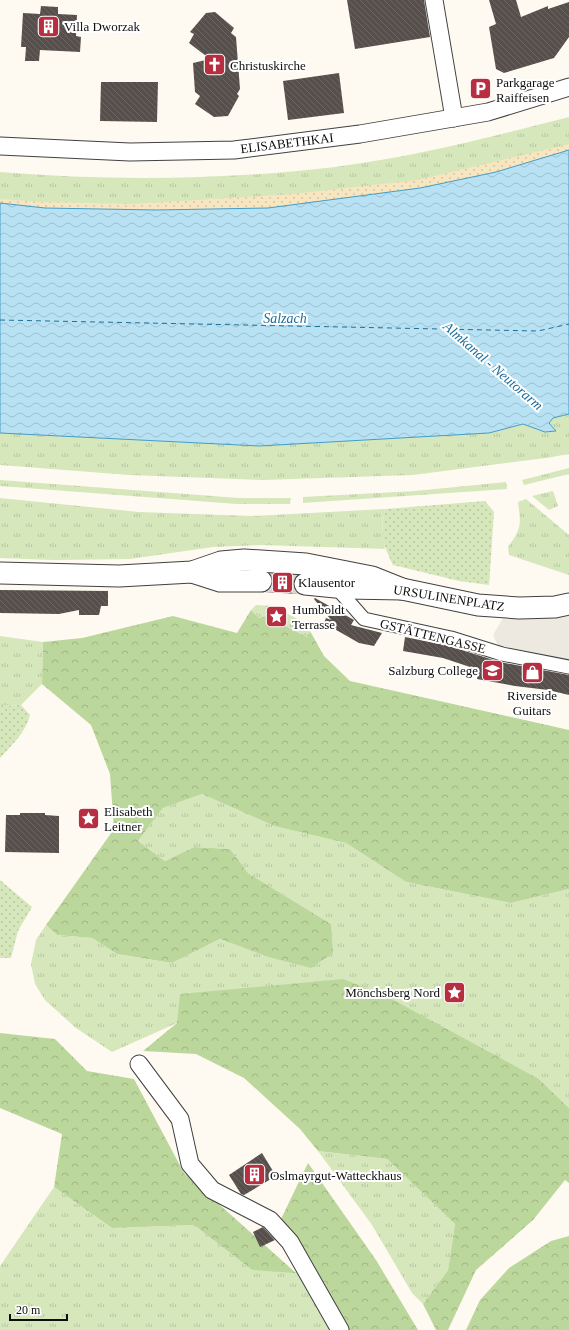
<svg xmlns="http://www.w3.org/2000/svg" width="569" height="1330" font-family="Georgia,serif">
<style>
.grass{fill:url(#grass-tufts)}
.forest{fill:url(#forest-crowns)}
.sand{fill:url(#sand-dots)}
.park{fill:url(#park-dots)}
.plaza{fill:#eee9e0}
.water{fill:url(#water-waves);stroke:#449dc5}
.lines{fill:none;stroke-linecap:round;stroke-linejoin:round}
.ferry{stroke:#1e6f9a;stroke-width:1;stroke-dasharray:5 4;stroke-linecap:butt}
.building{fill:url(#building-back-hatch)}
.tertiary-tunnel{stroke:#dad7cf;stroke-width:21;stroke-dasharray:21 10;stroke-linecap:butt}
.pedestrian-casing{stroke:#414141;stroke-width:15}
.minor-casing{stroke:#414141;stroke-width:19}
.tertiary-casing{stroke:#414141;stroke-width:23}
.pedestrian{stroke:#fff;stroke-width:13}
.minor{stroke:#fff;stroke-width:17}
.tertiary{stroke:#fff;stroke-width:21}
.labels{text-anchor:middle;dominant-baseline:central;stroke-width:4;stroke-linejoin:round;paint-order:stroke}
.poi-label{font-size:13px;fill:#0e0e0e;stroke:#fff;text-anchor:start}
.street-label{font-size:13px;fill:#0e0e0e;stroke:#fff}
.water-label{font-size:14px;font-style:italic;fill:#1e6f9a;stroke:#fff}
</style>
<defs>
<pattern id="grass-tufts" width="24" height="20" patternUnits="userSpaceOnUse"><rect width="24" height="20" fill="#d6e7bc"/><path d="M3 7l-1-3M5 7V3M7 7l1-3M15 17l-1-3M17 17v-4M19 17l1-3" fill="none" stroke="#b6c5a0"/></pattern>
<pattern id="forest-crowns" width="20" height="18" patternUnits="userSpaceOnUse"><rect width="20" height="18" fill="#bcd79c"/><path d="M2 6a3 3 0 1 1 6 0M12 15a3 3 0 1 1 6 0" fill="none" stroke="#a0b785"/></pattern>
<pattern id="sand-dots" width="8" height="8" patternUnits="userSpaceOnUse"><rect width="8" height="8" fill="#f7e6c0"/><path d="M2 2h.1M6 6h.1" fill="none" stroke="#d3c4a4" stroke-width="1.8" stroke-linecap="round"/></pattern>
<pattern id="park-dots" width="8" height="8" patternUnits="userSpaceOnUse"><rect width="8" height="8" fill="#d6e7bc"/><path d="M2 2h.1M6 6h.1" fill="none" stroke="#b6c5a0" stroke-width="1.8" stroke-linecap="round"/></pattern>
<pattern id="water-waves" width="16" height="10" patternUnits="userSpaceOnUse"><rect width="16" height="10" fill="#b8e2f3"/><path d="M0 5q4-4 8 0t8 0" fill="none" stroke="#9dc1cf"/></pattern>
<pattern id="building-back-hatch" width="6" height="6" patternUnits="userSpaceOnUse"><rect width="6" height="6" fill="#574f4b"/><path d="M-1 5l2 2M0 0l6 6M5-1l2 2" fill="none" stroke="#6a6461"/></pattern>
</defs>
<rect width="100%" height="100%" fill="#fefaf1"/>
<g class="grass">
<path d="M569,117V150L496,172L268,208L0,203V172C110,181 225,180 335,167C414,157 492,137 569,117Z"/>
<polygon points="569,414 569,454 546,458 413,475 263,480 129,475 0,465 0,433 259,446 489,433 524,424 545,432 556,431 549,423 553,418"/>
<polygon points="569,468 569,474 524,485 522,480"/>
<polygon points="0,480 239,498 291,498 290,504 237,504 0,486"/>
<polygon points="506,482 507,489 303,503 303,497 415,491"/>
<polygon points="553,491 558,506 549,510 532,496"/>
<polygon points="0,498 139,512 252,516 385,509 382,526 385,549 261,545 213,547 130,559 54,560 0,558"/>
<path d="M526,499L569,535V575L509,555L508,547C522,527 521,525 518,502Z"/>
<polygon points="256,605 273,606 305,623 310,631 307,637 266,616 259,618 251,610"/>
<polygon points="0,636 43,642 42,684 21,705 0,706"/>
<polygon points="202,794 274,826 346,843 406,882 511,903 569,889 569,1108 539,1079 177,1023 112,1052 76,1028 45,1000 35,984 31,964 36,940 46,925 57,935 92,938 117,954 172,963 220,939 265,956 331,924 248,873 230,849 194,847 165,861 138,841 163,808"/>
<polygon points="318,1151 387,1159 455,1224 448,1270 423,1304 412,1293 372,1225"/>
<polygon points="54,1187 112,1228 194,1225 252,1270 318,1273 348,1330 0,1330 0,1266"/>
</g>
<g class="forest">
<polygon points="251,610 259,618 266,616 307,637 310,631 324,656 350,681 569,730 569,889 511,903 406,882 346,843 274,826 202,794 163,808 138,841 165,861 194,847 230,849 248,873 331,924 333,953 311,968 265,956 220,939 172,963 117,954 92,938 57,935 46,925 114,829 110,774 91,725 42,684 43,642 82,638 173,616 237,633"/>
<polygon points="343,979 386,996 539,1079 569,1108 569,1183 565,1180 533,1220 476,1270 448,1330 436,1330 423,1304 448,1270 455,1224 387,1159 318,1151 300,1129 244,1078 196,1054 143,1051 177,1023 180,994"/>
<polygon points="0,1033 55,1039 87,1071 134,1079 184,1173 296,1273 252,1270 194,1225 112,1228 54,1187 62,1134 0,1108"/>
<polygon points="308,1163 376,1260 418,1330 348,1330 298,1240 281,1219"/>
<polygon points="569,1236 569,1330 466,1330 480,1300 509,1268 551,1241"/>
</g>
<polygon class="sand" points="569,144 569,194 0,236 0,199 41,202 133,204 293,194 418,180"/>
<g class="park">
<path d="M485,501L494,512L489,585L459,581L393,565C382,543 380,533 385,509Z"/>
<path d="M21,705L30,715C26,732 11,746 0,758V706Z"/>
<polygon points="0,880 32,907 18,931 11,958 0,958"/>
</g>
<polygon class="plaza" points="569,614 569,675 505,661 493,635 503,618 544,618"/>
<polygon class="water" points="569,150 569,414 553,418 549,423 556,431 545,432 523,424 489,433 259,446 0,433 0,203 45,208 156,210 268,208 420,188 496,172"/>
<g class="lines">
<polyline class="ferry" points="0,320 538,331 569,324"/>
</g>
<g class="building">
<polygon points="347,0 424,0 430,37 355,49"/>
<polygon points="489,0 516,0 521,17 548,6 548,9 569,2 569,37 554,58 504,73 496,69 489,27 496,24"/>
<polygon points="41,6 58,7 58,14 77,15 76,36 81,37 80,52 40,50 39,61 25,61 26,47 21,47 23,13 40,14"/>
<polygon points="215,12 234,28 231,33 236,37 240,89 237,94 239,96 228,116 214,117 195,104 200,96 195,92 193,63 210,59 189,43 194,34 190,32 206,13"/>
<polygon points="339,73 344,113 288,120 283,81"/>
<polygon points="101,82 158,82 157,122 100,121"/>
<polygon points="270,574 297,575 293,583 294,589 298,594 264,592 272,587 273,581"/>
<polygon points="0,590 108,591 108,606 101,606 99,615 79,615 79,610 59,614 0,613"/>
<polygon points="315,598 354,620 351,625 382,633 374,646 359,643 324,623 326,618 331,620 314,599"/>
<polygon points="405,637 449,646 500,662 569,675 569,695 548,690 515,686 477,679 479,670 443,658 403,651"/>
<polygon points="20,813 45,813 45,815 59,816 59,853 5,852 6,815 20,815"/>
<polygon points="262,1153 276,1176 244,1195 241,1194 229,1175"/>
<polygon points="263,1227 275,1240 260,1247 253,1232"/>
</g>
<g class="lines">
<polyline class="tertiary-tunnel" points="261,581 305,584"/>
<defs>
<polyline id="pedestrian" points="335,586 364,619 451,638 502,654 569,667"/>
<g id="minor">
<polyline points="434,0 454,118"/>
<polyline points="0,146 130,152 234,150 360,134 488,112 569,87"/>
<polyline points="139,1064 180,1119 190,1164 212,1190 270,1220 290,1242 340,1330"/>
</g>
<g id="tertiary">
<polyline points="192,572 220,581 261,581"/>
<polyline points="0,573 119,576 192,572 221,562 244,560 306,564 372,577 402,589"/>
<polyline points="305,584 346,588 402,589 478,605 519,608 555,607 569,604"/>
</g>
</defs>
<use href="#pedestrian" class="pedestrian-casing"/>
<use href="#minor" class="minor-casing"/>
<use href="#tertiary" class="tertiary-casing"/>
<use href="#pedestrian" class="pedestrian"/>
<use href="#minor" class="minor"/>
<use href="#tertiary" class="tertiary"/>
</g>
<defs>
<symbol id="building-square" viewBox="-11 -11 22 22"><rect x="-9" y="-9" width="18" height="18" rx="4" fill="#b72e41" stroke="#fff"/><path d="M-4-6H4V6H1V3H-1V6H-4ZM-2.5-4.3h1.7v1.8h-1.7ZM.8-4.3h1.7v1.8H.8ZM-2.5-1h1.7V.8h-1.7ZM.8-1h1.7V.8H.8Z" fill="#fff"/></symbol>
<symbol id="church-square" viewBox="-11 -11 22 22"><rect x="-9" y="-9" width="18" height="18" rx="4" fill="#b72e41" stroke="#fff"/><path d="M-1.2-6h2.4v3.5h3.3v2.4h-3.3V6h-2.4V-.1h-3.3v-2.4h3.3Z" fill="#fff"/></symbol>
<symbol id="parking-square" viewBox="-11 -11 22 22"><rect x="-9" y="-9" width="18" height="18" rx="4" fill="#b72e41" stroke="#fff"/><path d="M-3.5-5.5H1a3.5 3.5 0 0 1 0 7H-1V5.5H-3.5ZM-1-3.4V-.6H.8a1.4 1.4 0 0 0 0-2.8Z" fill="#fff"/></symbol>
<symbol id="sight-square" viewBox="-11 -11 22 22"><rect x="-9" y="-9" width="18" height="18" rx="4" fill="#b72e41" stroke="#fff"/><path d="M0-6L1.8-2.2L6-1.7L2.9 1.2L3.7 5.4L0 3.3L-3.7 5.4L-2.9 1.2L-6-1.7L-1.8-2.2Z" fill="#fff"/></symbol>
<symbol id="university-square" viewBox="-11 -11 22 22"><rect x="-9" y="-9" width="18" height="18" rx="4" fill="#b72e41" stroke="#fff"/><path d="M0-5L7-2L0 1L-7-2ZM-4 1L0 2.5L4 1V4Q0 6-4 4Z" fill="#fff"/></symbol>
<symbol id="shop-square" viewBox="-11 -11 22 22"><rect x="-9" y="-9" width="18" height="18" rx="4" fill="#b72e41" stroke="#fff"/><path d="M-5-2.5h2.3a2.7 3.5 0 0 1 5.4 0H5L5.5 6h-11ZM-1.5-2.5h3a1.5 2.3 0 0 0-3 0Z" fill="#fff"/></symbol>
</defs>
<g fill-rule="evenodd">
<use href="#building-square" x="36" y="14" width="25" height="25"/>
<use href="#church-square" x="202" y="52" width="25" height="25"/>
<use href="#parking-square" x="468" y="76" width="25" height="25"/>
<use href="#building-square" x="270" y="570" width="25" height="25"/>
<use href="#sight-square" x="264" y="604" width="25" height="25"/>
<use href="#university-square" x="480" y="658" width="25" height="25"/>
<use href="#shop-square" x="520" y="660" width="25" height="25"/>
<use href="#sight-square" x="76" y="806" width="25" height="25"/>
<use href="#sight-square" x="442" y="980" width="25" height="25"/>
<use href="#building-square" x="242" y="1162" width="25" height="25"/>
</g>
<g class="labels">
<g class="poi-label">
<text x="64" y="26">Villa Dworzak</text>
<text x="230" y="65">Christuskirche</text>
<text x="496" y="82">Parkgarage<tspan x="496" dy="15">Raiffeisen</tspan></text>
<text x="298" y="582">Klausentor</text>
<text x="292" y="609">Humboldt<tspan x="292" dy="15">Terrasse</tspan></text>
<text x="478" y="670" text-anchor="end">Salzburg College</text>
<text x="532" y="695" text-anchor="middle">Riverside<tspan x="532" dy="15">Guitars</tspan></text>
<text x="104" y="811">Elisabeth<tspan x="104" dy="15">Leitner</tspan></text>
<text x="440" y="992" text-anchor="end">Mönchsberg Nord</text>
<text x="270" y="1175">Oslmayrgut-Watteckhaus</text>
</g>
<g class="street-label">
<text transform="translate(287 143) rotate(-7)">ELISABETHKAI</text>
<text transform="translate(449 598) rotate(9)">URSULINENPLATZ</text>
<text transform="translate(433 636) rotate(14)">GSTÄTTENGASSE</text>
</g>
<g class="water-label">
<text x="285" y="318">Salzach</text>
<text transform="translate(493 366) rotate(41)">Almkanal - Neutorarm</text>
</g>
</g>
<path d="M10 1314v6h57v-6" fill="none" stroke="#0e0e0e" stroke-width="2"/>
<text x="16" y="1314" font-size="12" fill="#0e0e0e" stroke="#ffffff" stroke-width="3" paint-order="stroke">20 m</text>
</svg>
